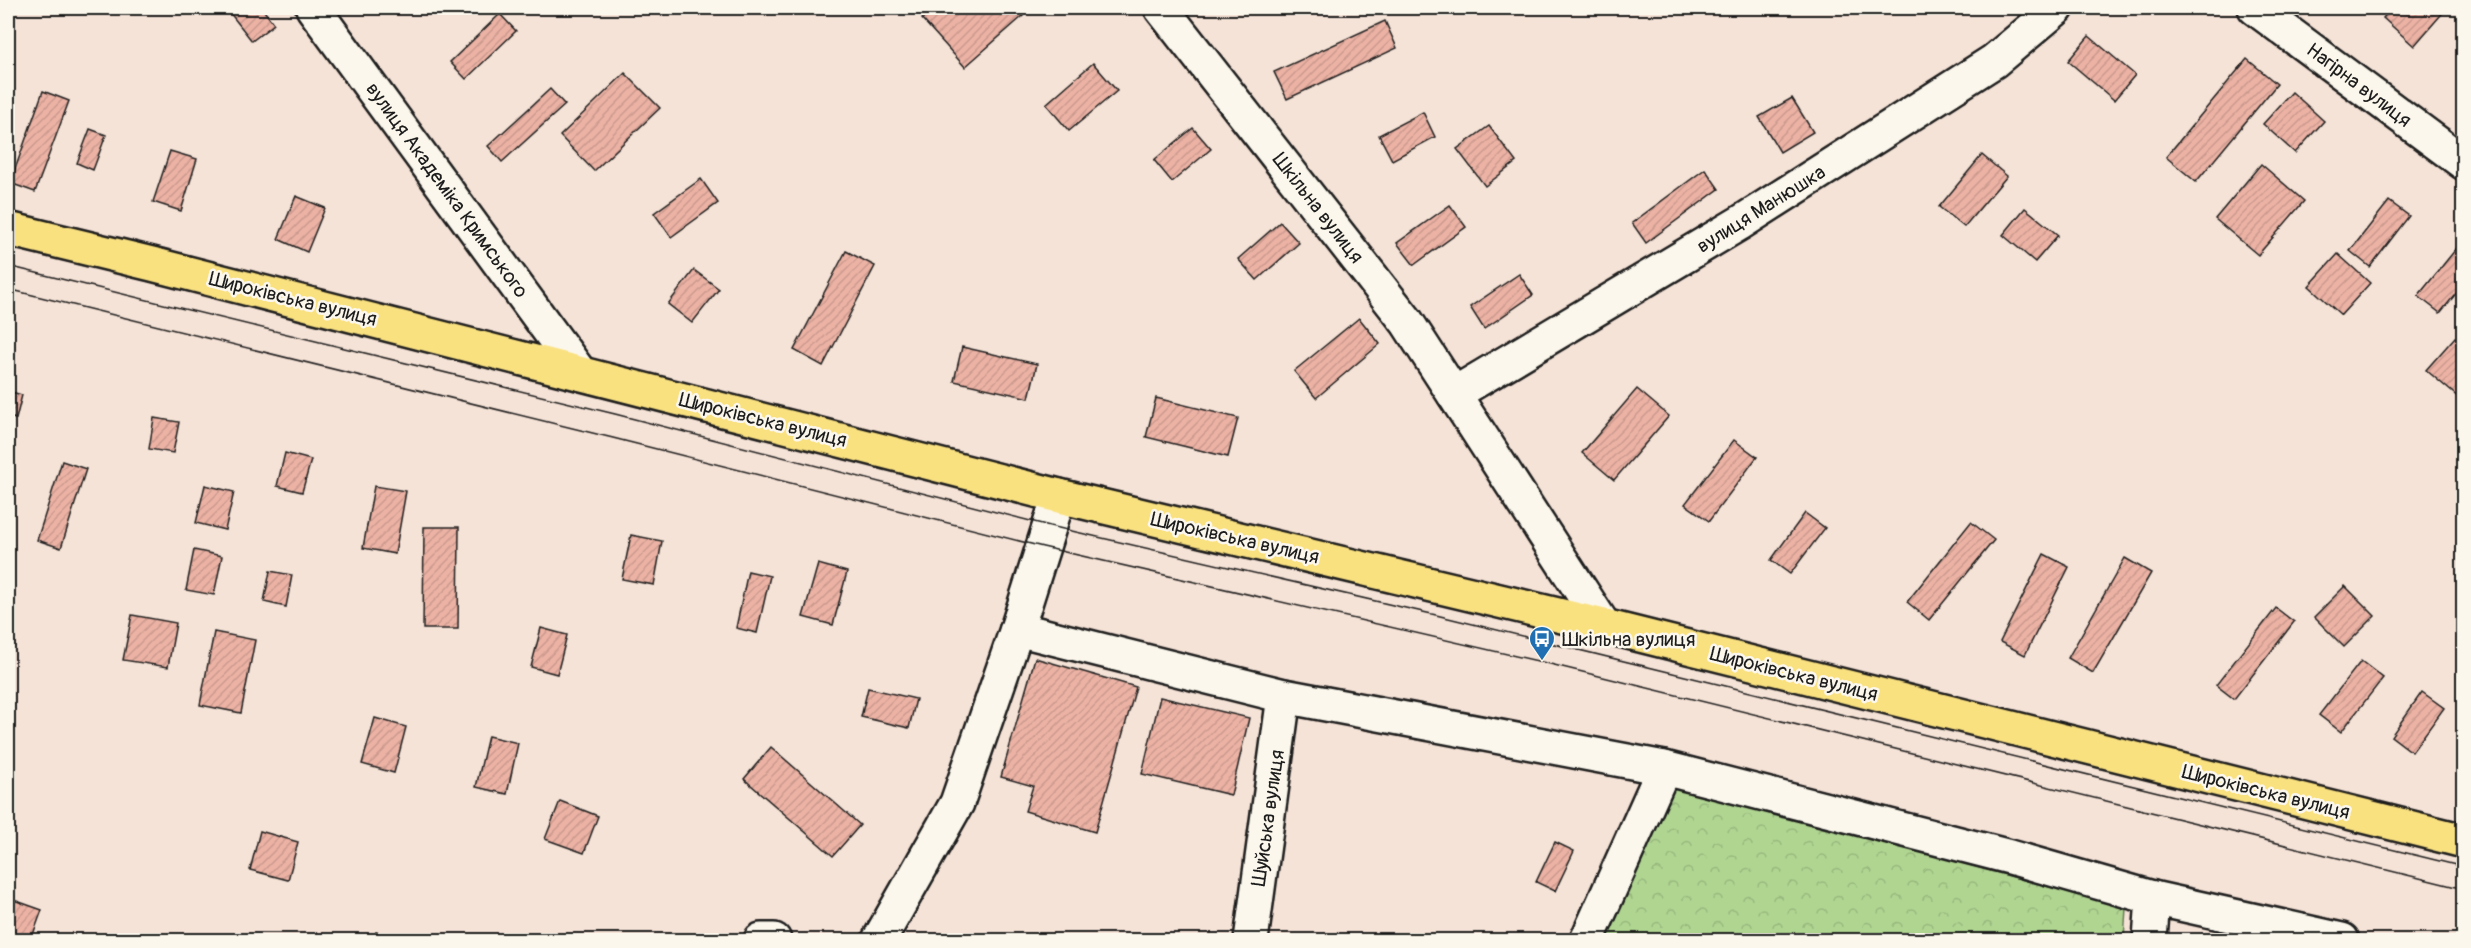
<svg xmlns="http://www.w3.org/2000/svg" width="2471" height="948" font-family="Pangolin,sans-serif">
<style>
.forest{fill:url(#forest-crowns);stroke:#667856;stroke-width:1.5}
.building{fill:url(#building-hatch);stroke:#1c1c1c;stroke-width:1.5}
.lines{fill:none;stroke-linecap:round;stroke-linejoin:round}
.minor-casing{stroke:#1c1c1c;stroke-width:38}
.major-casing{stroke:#1c1c1c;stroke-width:38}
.minor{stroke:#fbf7ec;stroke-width:33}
.major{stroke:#fae180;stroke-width:33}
.tram{stroke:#1c1c1c;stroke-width:1.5}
.labels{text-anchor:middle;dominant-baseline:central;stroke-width:5;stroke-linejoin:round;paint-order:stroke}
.street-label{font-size:20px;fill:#1c1c1c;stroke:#fbf7ec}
.poi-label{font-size:20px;fill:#1c1c1c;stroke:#fbf7ec;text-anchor:start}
</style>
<defs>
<pattern id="forest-crowns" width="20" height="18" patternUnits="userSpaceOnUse" patternTransform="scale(1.5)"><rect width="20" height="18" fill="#b0d591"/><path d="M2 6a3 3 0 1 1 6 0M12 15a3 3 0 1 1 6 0" fill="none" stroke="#97b67c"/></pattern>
<pattern id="building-hatch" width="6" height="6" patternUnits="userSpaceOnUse" patternTransform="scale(1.5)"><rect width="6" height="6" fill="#ecb3a5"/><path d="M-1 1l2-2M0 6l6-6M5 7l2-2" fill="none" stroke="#ca998d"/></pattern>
</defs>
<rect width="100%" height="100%" fill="#f6e3d7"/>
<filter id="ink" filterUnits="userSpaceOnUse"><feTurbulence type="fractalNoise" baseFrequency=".0167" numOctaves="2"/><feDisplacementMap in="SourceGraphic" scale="12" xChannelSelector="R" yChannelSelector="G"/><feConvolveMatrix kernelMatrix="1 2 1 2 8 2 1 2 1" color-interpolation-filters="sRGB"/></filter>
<g filter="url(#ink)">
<polygon class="forest" points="1671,783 2126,908 2124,940 1600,940"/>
<g class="building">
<polygon points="226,8 262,8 274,24 252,41"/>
<polygon points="934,8 1015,8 1023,16 965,67 922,19"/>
<polygon points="2392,8 2447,8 2414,46 2383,18"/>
<polygon points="500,14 516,31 466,79 450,62"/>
<polygon points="1385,21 1397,48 1287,99 1274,72"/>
<polygon points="2089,36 2135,75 2114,100 2068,61"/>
<polygon points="2247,59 2277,84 2196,182 2166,157"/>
<polygon points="1093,63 1117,91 1069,131 1046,104"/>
<polygon points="625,73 660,108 594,171 560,136"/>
<polygon points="550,89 565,105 502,162 488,146"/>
<polygon points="43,91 69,101 35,192 10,183"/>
<polygon points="2292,92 2324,121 2295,153 2263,124"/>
<polygon points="1792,98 1813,132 1780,152 1759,117"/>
<polygon points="1423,112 1435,137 1392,160 1379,135"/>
<polygon points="1489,126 1516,162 1485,186 1457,149"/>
<polygon points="1193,128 1211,149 1172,182 1154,160"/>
<polygon points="90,129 106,135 93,170 77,163"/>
<polygon points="170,151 197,159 181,211 153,202"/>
<polygon points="1982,155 2007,176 1964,227 1939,207"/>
<polygon points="2261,164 2304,201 2258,255 2215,219"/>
<polygon points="1705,169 1719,189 1646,243 1632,223"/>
<polygon points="701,179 718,203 671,237 654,213"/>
<polygon points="296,196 325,208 307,252 278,239"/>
<polygon points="2389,201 2409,216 2370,267 2350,251"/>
<polygon points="1450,205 1466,227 1414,265 1397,243"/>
<polygon points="2025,208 2058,235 2035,262 2003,235"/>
<polygon points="1280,222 1299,243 1257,280 1238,259"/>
<polygon points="2460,244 2464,247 2464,284 2440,313 2418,296"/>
<polygon points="846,251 875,266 823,366 794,350"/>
<polygon points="2338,254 2370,283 2341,315 2309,286"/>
<polygon points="694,270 719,289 692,323 668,304"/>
<polygon points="1519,274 1533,295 1484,329 1470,307"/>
<polygon points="1359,318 1380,344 1316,398 1294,371"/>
<polygon points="2455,337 2464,345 2464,392 2459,398 2426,370"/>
<polygon points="962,347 1037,364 1029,398 954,381"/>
<polygon points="1637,389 1669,416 1614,480 1582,453"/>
<polygon points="8,391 22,395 16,419 8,417"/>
<polygon points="1156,398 1238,418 1228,457 1146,437"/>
<polygon points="154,418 179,422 173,453 149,449"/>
<polygon points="1734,440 1757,457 1709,521 1685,504"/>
<polygon points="285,453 311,460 302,492 277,486"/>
<polygon points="62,461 86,469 61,548 37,540"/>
<polygon points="205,485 234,492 225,530 196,523"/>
<polygon points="374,486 406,491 395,554 363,548"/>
<polygon points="1805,513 1825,528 1790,574 1771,560"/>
<polygon points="1971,522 1994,540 1929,620 1907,602"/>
<polygon points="424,527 459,527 458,629 423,629"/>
<polygon points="631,535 662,541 654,585 622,579"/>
<polygon points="194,550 222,556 214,595 186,590"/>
<polygon points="2044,554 2069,567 2025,655 2000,642"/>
<polygon points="2125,558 2151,573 2093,673 2068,658"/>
<polygon points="818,564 847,572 833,625 803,617"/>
<polygon points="270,571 292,575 286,607 264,602"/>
<polygon points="748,571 770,576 757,633 736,628"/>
<polygon points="2345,586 2375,616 2344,647 2314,617"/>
<polygon points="2276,608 2294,622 2234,699 2216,685"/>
<polygon points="132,615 176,623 168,667 123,660"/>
<polygon points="541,628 567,635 557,674 531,667"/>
<polygon points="214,632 255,640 241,713 200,705"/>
<polygon points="1035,658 1136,687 1095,832 1025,811 1033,786 1001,777"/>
<polygon points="2361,661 2383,678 2341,732 2319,715"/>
<polygon points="868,688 916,699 909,728 861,717"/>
<polygon points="2422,692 2444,708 2412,752 2391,736"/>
<polygon points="1160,697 1249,718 1231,795 1142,774"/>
<polygon points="375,718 406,727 394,773 362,764"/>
<polygon points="488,736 518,743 507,794 476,787"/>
<polygon points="771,747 860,825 833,856 744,779"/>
<polygon points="560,801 598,816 584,853 545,839"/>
<polygon points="260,831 298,842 288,880 250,870"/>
<polygon points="1555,842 1574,851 1555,891 1536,882"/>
<polygon points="11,899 42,910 31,940 8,940 8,908"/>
<polygon points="376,932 400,939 400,940 373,940"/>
</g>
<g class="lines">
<defs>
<g id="minor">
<polyline points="313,8 580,373"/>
<polyline points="1161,8 1407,322 1604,626"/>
<polyline points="2255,8 2464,163"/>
<polyline points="1454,394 1740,223 1994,61 2057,8"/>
<polyline points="1017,629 1284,696 1664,768 2010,857 2153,898 2342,940"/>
<polyline points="761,940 774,940"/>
<polyline points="879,940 957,803 1017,629 1059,496"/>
<polyline points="1251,940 1284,696"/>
<polyline points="1587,940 1664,768"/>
<polyline points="2150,940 2153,898"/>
</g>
<polyline id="major" points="8,229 152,264 1059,496 1604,626 2464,841"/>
</defs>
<use href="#minor" class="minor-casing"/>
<use href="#major" class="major-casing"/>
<use href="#minor" class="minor"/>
<use href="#major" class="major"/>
<g class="tram">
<polyline points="8,266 615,414 1050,526 1436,615 2464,867"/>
<polyline points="8,289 613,438 1043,547 1542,662 2464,889"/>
</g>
</g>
</g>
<defs>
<symbol id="bus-pin" viewBox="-11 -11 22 30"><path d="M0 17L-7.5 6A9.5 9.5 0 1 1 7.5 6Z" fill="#1f6fb2" stroke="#fbf7ec"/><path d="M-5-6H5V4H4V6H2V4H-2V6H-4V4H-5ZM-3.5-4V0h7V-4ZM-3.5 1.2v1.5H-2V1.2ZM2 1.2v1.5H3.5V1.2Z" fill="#fff"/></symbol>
</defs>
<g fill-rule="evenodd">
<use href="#bus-pin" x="1527" y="624" width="30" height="40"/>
</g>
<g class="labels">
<g class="street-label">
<text transform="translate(2359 85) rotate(37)">Нагірна вулиця</text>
<text transform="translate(447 190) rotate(54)">вулиця Академіка Кримського</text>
<text transform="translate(1318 208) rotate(52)">Шкільна вулиця</text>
<text transform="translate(1761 209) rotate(-32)">вулиця Манюшка</text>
<text transform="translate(293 299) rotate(14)">Широківська вулиця</text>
<text transform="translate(763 420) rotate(14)">Широківська вулиця</text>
<text transform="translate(1235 538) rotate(13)">Широківська вулиця</text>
<text transform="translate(1794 674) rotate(14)">Широківська вулиця</text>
<text transform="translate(2266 792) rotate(14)">Широківська вулиця</text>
<text transform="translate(1268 818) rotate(-82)">Шуйська вулиця</text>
</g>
<g class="poi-label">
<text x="1562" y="639">Шкільна вулиця</text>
</g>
</g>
<rect width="2471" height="948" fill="none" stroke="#fbf7ec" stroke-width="30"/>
<rect x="15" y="15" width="2441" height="918" fill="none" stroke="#1c1c1c" stroke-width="2" filter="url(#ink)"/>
</svg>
